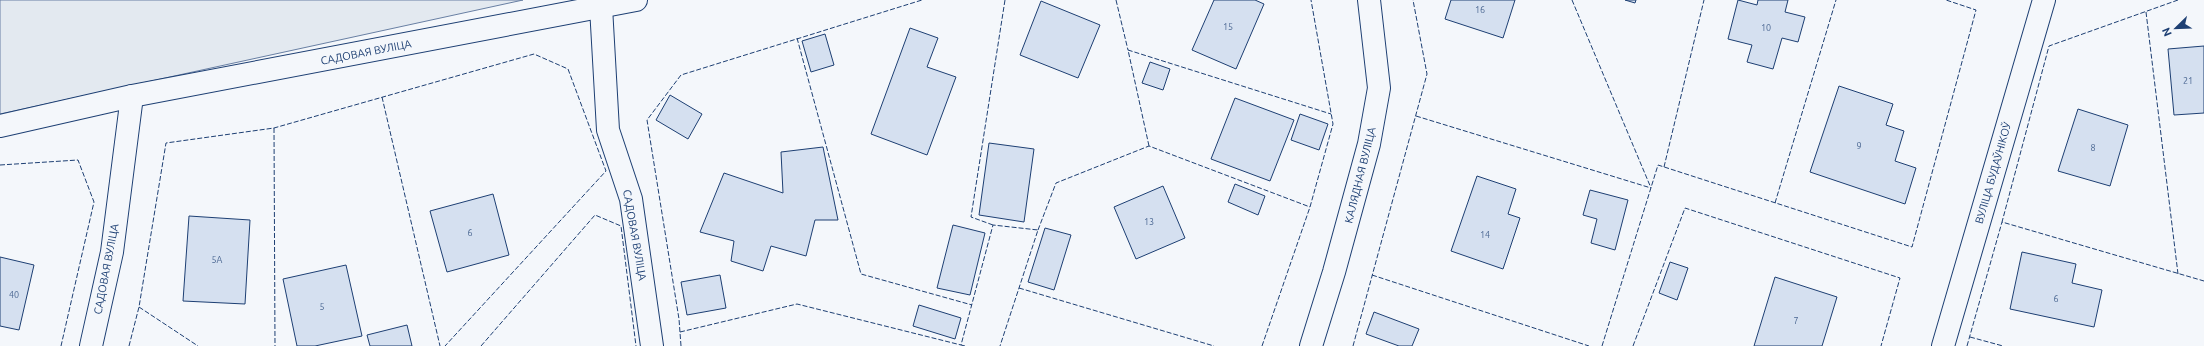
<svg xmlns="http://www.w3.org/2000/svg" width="2204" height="346" font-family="Ubuntu,sans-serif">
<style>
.green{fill:#e3e9f0;stroke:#687fa3}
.building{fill:#d5e0f0;stroke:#1d3f73}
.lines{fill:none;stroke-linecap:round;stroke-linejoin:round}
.minor-casing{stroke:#1d3f73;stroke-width:24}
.minor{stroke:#f4f7fb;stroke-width:22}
.fence{stroke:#1d3f73;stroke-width:1;stroke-dasharray:5 2;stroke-linecap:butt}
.labels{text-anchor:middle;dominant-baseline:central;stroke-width:3;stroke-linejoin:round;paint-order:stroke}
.number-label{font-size:9px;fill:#4b6792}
.street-label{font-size:11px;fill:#1d3f73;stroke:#f4f7fb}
</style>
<rect width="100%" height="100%" fill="#f4f7fb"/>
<polygon class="green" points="0,0 523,0 0,114"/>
<g class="building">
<polygon points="1214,0 1255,0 1264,4 1236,69 1192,50"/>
<polygon points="1451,0 1515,0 1503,38 1445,19"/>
<polygon points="1625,0 1636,0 1635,3"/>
<polygon points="1738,0 1757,5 1758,0 1788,0 1785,12 1805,17 1798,42 1782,38 1773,69 1747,62 1752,45 1728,39"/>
<polygon points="1041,1 1100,25 1078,78 1020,55"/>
<polygon points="910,28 938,38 927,67 956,77 927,155 871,134"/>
<polygon points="825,34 834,65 811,72 802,41"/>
<polygon points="2204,46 2204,113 2174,115 2168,49"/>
<polygon points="1150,62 1170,69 1163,90 1142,83"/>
<polygon points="1839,86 1893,104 1886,125 1904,131 1895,161 1916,168 1905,204 1810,172"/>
<polygon points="670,95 702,114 688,139 656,120"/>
<polygon points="1235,98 1294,120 1270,181 1211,159"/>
<polygon points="2078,109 2128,125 2110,186 2058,171"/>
<polygon points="1300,114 1328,124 1319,150 1291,140"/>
<polygon points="989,143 1034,149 1024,222 979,215"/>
<polygon points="823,147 838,220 815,220 806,256 771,246 763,271 731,261 734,241 700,232 724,173 783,193 781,152"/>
<polygon points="1477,176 1516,189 1508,214 1520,218 1503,269 1451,251"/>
<polygon points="1235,184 1265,196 1258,215 1228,202"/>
<polygon points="1163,186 1185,238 1136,259 1114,207"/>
<polygon points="1590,190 1628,200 1615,250 1591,243 1597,219 1583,215"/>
<polygon points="493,194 509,255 447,272 430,211"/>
<polygon points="189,216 250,220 245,304 183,301"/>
<polygon points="953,225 985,233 970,295 937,288"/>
<polygon points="1045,228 1071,235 1054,290 1028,282"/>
<polygon points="2022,252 2076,264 2072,283 2102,290 2094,327 2010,309"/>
<polygon points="0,257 34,265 19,330 0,326"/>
<polygon points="1670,262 1688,268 1677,300 1659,293"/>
<polygon points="346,265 362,336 315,346 297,346 283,279"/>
<polygon points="720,275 726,308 687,315 681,282"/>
<polygon points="1775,277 1837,297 1822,346 1754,346"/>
<polygon points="919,305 961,318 955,339 913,326"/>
<polygon points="1374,312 1419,329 1412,346 1399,346 1366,334"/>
<polygon points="407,325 412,346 370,346 367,335"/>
</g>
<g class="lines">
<defs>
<g id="minor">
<polyline points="601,7 608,130 631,199 652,346"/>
<polyline points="0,126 132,96 636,0"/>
<polyline points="91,346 112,252 132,96"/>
<polyline points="1311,346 1334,272 1369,144 1379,88 1369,0"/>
<polyline points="1943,346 2044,0"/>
</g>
</defs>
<use href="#minor" class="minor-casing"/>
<use href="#minor" class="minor"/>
<g class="fence">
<polyline points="1116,0 1128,50"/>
<polyline points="1572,0 1651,188"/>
<polyline points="2178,0 2049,46 2002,222 2204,281"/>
<polyline points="2146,12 2178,274"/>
<polyline points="797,38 861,274 972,305"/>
<polyline points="382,97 440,346"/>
<polyline points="1416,116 1651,188"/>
<polyline points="274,128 275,346"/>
<polyline points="1149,146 1128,50 1331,114"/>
<polyline points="0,165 78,160 94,202 61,346"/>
<polyline points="1664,167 1704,0"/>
<polyline points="1775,203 1836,0"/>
<polyline points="993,225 971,217 1005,0"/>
<polyline points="1038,230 1056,183 1149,146 1310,207"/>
<polyline points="1372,275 1589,346"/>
<polyline points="1019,288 1214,346"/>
<polyline points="139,307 198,346"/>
<polyline points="680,332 797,304 961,345"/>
<polyline points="1970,337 2003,346"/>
<polyline points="129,346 139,307 166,143 274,128 534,54 568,69 606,171 445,346"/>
<polyline points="481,346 595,215 621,226 636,346"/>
<polyline points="681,346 679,319 647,120 681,75 922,0"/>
<polyline points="965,346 961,345 993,225 1038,230 1000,346"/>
<polyline points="1262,346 1310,207 1333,124 1311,0"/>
<polyline points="1353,346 1427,74 1413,0"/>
<polyline points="1602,346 1658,165 1912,247 1976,10 1946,0"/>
<polyline points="1633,346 1685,208 1900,278 1881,346"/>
<polyline points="1967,346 2002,222"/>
</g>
</g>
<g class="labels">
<g class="number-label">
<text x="1480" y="10">16</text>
<text x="1228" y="27">15</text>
<text x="1766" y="28">10</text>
<text x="2188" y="81">21</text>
<text x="1859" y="146">9</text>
<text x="2093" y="148">8</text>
<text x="1149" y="222">13</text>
<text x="470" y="233">6</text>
<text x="1485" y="235">14</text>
<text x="217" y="260">5А</text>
<text x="14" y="295">40</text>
<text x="2056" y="299">6</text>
<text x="322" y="307">5</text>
<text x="1796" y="321">7</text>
</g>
<g class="street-label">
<text transform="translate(366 52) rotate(-11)">САДОВАЯ ВУЛІЦА</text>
<text transform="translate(1993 173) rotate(-74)">ВУЛІЦА БУДАЎНІКОЎ</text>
<text transform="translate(1360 175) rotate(-76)">КАЛЯДНАЯ ВУЛІЦА</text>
<text transform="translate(635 235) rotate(80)">САДОВАЯ ВУЛІЦА</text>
<text transform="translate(106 269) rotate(-79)">САДОВАЯ ВУЛІЦА</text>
</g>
</g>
<g transform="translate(2176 28) rotate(247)" stroke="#f4f7fb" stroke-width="3" paint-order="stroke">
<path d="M0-3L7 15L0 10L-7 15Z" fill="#1d3f73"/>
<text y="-6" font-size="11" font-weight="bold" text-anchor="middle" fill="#1d3f73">N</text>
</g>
</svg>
